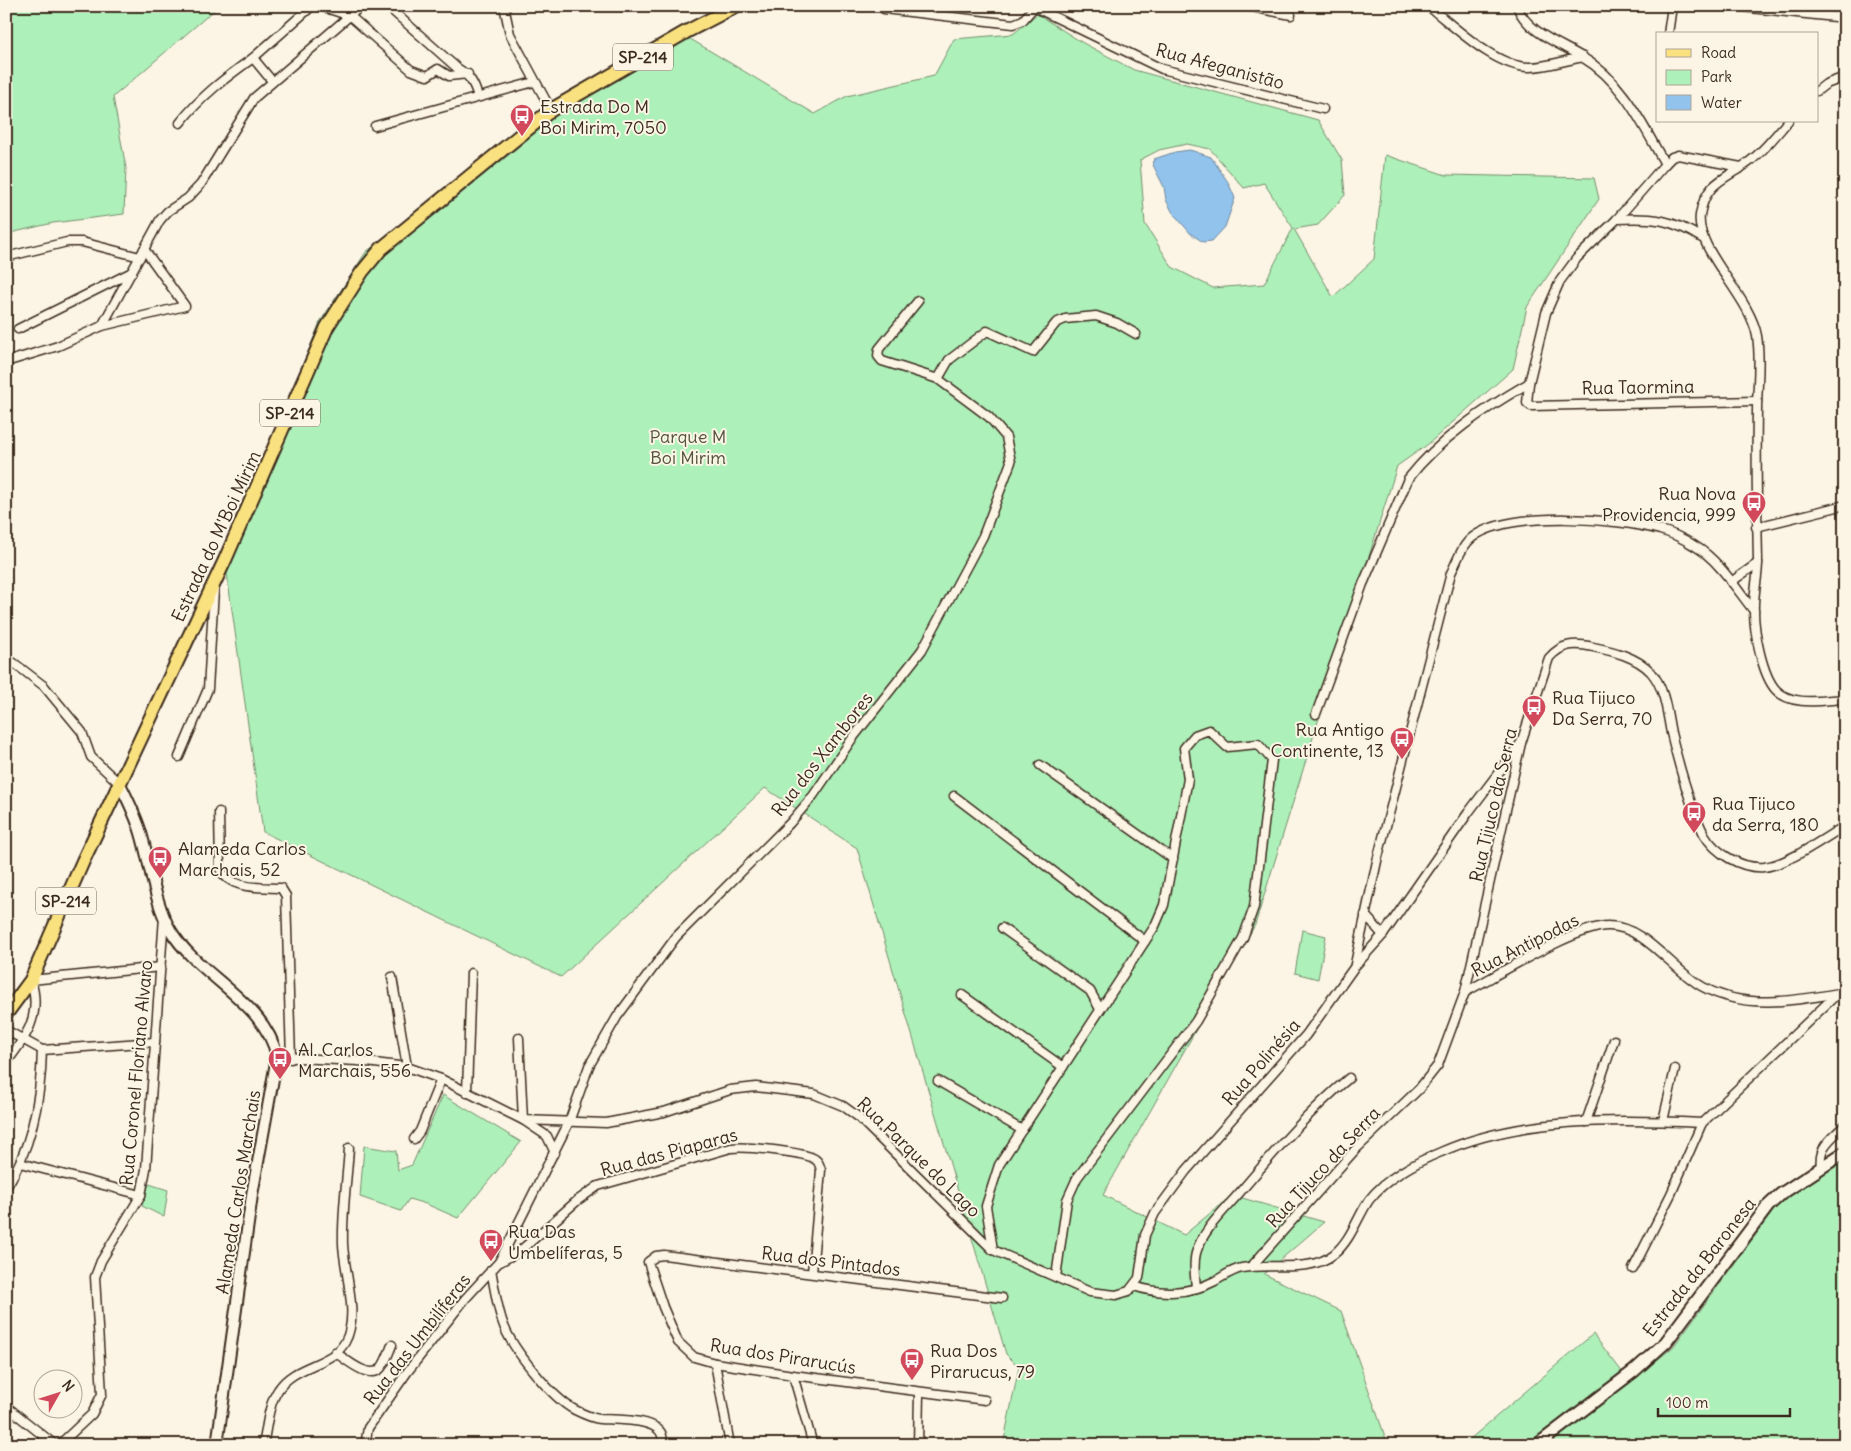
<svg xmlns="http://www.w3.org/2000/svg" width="1851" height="1451" font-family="Delius,sans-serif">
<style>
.green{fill:#aef0b9;stroke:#748d6c;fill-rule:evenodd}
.water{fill:#91c3ed;stroke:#6f869a}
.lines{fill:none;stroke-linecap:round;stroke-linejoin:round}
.minor-casing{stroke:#3b2a1e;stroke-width:11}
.tertiary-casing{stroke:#3b2a1e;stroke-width:14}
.secondary-casing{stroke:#3b2a1e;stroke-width:15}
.primary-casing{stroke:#3b2a1e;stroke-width:16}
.minor{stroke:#fcf5e5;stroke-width:8}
.tertiary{stroke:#fcf5e5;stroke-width:10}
.secondary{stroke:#fcf5e5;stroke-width:11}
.primary{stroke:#fae180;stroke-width:12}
.labels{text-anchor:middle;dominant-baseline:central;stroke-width:4;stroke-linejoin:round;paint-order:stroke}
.shield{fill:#fcf5e5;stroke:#75675a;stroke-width:1}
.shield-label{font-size:16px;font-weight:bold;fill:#3b2a1e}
.street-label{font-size:18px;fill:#3b2a1e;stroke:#fcf5e5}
.poi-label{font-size:18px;fill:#3b2a1e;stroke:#fcf5e5;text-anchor:start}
.park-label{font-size:18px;fill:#52523d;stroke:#fcf5e5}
</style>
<rect width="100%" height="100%" fill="#fcf5e5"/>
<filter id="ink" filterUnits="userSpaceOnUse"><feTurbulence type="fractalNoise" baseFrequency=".02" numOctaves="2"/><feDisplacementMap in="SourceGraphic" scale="10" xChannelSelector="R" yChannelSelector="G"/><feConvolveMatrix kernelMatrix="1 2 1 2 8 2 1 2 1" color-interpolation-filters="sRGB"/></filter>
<g filter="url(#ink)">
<g class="green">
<polygon points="6,6 219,6 113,97 126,168 124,214 53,223 6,234"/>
<path d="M1037,14L1083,43L1134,70L1318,120L1342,160L1345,195L1318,225L1294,229L1333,297L1374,259L1385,155L1446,175L1594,178L1599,199L1527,307L1513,369L1427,445L1397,466L1255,925L1103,1195L1184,1235L1232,1195L1324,1222L1264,1274L1341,1311L1388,1445H1003L1019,1367L1006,1354L857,848L765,788L561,977L263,832L225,560L320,322L366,252L551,110L682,34L815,114L847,96L934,76L954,39L1013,34ZM1187,144L1210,149L1244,188L1264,183L1293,228L1264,284L1213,288L1172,267L1145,224L1140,160L1159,150Z"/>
<polygon points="1302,930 1326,936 1318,979 1295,973"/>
<polygon points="443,1095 521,1142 458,1218 426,1204 409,1199 401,1211 360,1197 364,1146 396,1151 398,1170 412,1165"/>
<polygon points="1845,1155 1845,1445 1463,1445 1593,1334 1630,1382 1673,1347 1785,1195"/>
<polygon points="149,1184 168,1190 164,1217 142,1206"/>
</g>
<polygon class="water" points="1190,150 1211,157 1228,182 1235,198 1225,227 1212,241 1203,242 1191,234 1173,213 1166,200 1164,187 1153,165 1154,159 1175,152"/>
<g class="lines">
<defs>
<g id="minor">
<polyline points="320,6 350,16 411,70 427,76 438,69 449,76 468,74"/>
<path d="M387,6L457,68C470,76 474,83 478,97"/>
<polyline points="504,6 510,34 551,110"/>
<polyline points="1032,6 1162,69 1323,109"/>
<polyline points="1247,6 1291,15"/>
<path d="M1428,6C1454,26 1496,68 1530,67C1547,67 1566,60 1583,57"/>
<path d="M1517,6C1526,32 1561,44 1582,57C1623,81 1642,124 1665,164L1672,157L1678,155L1741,167"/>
<polyline points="1730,6 1845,18"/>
<polyline points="884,9 1013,24 1023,20 1034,7"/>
<polyline points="1668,34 1672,6"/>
<polyline points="253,58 312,6"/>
<polyline points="1817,91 1826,84 1845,77"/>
<path d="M1788,121C1776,135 1764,151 1749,162C1726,179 1705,182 1700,215C1695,250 1750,296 1757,336C1761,361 1757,386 1757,411C1756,461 1757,512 1758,562C1758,578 1753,595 1754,611C1754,631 1762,675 1776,690C1792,707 1823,700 1845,699"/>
<path d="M180,123C201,96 225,78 253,58L272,81"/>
<polyline points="375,126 534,82"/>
<polyline points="1665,164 1617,219 1577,258 1560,281 1546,313 1529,383 1527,403 1531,406 1757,401"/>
<path d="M1617,219C1653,217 1671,219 1702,238"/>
<polyline points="6,257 67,242 82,242 140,257"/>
<polyline points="102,326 160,220 168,211 188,198 201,184 254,98 361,6"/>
<polyline points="18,329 132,272"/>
<polyline points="6,362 58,346 102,326 185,306 144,249"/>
<polyline points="938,379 949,360 987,331 1033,352 1056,323 1065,319 1096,316 1117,323 1136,334"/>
<polyline points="1756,527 1845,505"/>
<polyline points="1731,582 1758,563"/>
<polyline points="14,663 44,686 82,732 91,757 120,784"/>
<path d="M1316,714L1363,584L1408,479C1440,438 1484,409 1529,383"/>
<polyline points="179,757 208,689 214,590"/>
<polyline points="1040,765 1173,859"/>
<polyline points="954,796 1145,941"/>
<path d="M219,812L220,869C230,890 260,887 281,888L286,896L291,1059"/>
<polyline points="1365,915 1383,935"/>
<polyline points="1002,928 1090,991 1100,1009"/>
<path d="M1355,964L1377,861L1451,573C1457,561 1462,545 1473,537C1510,510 1617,518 1660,530C1672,533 1684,539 1695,546C1719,560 1737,590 1754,611"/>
<polyline points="392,977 407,1067"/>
<path d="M1465,992C1496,976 1578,925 1609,926C1645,926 1673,971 1703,987C1747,1011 1798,1000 1845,992"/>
<polyline points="962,995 1063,1067"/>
<polyline points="6,1030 42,1050 155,1042"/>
<polyline points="519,1038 523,1120 547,1136 555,1153"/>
<polyline points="277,1057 358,1061 407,1067 441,1079 523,1120 606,1123 664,1112 730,1090 756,1087 814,1094 843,1106 857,1116 993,1250 1090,1292 1116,1295 1129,1291 1139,1278 1145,1235 1155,1213 1186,1171 1306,1035 1355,966 1383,935 1468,813 1521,743"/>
<path d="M6,1063C27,1036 42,1015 31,980L161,967"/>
<polyline points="938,1081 1022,1130"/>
<polyline points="467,1093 471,973"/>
<polyline points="1663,1121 1675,1069"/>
<polyline points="1586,1122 1614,1040"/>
<polyline points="414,1139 420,1131 441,1079"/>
<polyline points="20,1163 141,1195"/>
<path d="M1821,1168C1818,1146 1830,1140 1845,1125"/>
<path d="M6,1188C32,1147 41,1098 42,1050"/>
<polyline points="993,1250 986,1206 999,1165 1155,926 1164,905 1188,779 1184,748 1195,735 1209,730 1227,747 1258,744 1272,760 1254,907 1243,938 1196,1021 1077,1178 1067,1200 1056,1277"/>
<path d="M500,1262L520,1251L578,1200L598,1186L731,1148C744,1146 808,1152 816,1160C819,1162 820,1167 821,1170L812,1273"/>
<path d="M1251,1267L1355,1150L1419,1089L1438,1065L1465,992L1521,743L1549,658C1562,643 1575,643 1593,647C1613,651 1637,657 1651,672C1665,688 1667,713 1671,733C1678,762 1691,808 1704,834C1715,853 1741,869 1764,867C1789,864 1822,839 1845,826"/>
<polyline points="1633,1269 1671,1194 1702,1123 1837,994"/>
<path d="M491,1270C495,1289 497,1309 504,1326C513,1350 553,1399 575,1410C583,1414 591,1418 600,1419C614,1420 672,1417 661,1445"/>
<path d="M1134,1286C1160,1295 1190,1294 1215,1281C1224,1276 1232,1270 1242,1268C1272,1262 1309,1274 1334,1254C1351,1240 1357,1218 1369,1200C1385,1179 1416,1162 1441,1152C1519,1117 1618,1119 1702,1123"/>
<path d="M1196,1287C1195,1276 1193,1264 1196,1253C1203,1229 1226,1209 1241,1191C1275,1151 1309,1111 1349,1078"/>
<path d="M335,1352C345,1359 370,1381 381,1368C386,1362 389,1352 392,1345"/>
<polyline points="715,1363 730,1445"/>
<polyline points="793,1375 813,1445"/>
<polyline points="985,1400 793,1375 715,1363 694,1357 678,1342 663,1307 648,1262 656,1256 664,1255 1002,1298"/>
<polyline points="6,1406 55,1445"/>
<polyline points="59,1445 92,1414 102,1394 95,1277 101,1261 141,1195 146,1169 164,917"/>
<path d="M263,1445C267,1428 268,1405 278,1390C294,1364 332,1366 345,1342C360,1315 344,1272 343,1244C342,1212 347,1180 349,1148"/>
<polyline points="365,1445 368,1428 408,1371 465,1299 499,1262 569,1122 589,1066 617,1017 676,937 790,823 813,796 852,739 922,650 983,536 1011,462 1006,437 989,417 938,379 882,361 878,356 879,349 918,301"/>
<polyline points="918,1445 919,1392"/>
</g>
<path id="tertiary" d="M120,784C128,800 136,816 141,833C150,863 155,905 171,931C199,977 266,1002 277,1057L252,1195L217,1445"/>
<polyline id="secondary" points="1537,1445 1634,1371 1666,1342 1768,1206 1781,1194 1845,1152"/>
<polyline id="primary" points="6,1014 31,980 83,861 225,560 327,327 362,272 381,249 551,110 686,32 736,6"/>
</defs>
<use href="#minor" class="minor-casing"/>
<use href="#tertiary" class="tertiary-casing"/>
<use href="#secondary" class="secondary-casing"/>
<use href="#primary" class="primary-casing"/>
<use href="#minor" class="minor"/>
<use href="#tertiary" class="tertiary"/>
<use href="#secondary" class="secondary"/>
<use href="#primary" class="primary"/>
</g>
</g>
<defs>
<symbol id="bus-pin" viewBox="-11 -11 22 30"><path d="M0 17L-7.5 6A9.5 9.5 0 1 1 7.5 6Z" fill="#d1495b" stroke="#fcf5e5"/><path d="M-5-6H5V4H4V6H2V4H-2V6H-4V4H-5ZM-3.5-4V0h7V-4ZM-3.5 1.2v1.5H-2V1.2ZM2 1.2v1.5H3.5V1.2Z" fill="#fff"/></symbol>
</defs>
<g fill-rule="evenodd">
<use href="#bus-pin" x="508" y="102" width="28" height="38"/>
<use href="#bus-pin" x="1740" y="489" width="28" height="38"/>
<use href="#bus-pin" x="1520" y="693" width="28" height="38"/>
<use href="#bus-pin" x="1388" y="725" width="28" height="38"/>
<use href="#bus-pin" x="1680" y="799" width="28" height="38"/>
<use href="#bus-pin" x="146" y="844" width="28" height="38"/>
<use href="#bus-pin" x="266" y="1045" width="28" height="38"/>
<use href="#bus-pin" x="477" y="1227" width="28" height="38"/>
<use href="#bus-pin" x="898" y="1346" width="28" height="38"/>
</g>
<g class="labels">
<g class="shield">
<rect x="613" y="43.5" width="60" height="27" rx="4"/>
<rect x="260" y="399.5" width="60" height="27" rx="4"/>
<rect x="36" y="887.5" width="60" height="27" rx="4"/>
</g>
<g class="shield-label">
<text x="643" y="57">SP-214</text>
<text x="290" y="413">SP-214</text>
<text x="66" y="901">SP-214</text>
</g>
<g class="street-label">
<text transform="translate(1220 66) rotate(15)">Rua Afeganistão</text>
<text transform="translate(1638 387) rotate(-1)">Rua Taormina</text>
<text transform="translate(216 536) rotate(-65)">Estrada do M'Boi Mirim</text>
<text transform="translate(822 754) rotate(-52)">Rua dos Xambores</text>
<text transform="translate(1493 805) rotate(-77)">Rua Tijuco da Serra</text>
<text transform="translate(1525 945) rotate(-27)">Rua Antipodas</text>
<text transform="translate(1261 1062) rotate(-49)">Rua Polinésia</text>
<text transform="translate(136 1073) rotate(-85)">Rua Coronel Floriano Alvaro</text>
<text transform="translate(669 1152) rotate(-15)">Rua das Piaparas</text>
<text transform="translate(919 1157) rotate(44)">Rua Parque do Lago</text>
<text transform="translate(1323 1167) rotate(-47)">Rua Tijuco da Serra</text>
<text transform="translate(238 1192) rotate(-81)">Alameda Carlos Marchais</text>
<text transform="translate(831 1261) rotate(7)">Rua dos Pintados</text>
<text transform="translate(1699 1267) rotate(-52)">Estrada da Baronesa</text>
<text transform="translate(417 1339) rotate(-52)">Rua das Umbilíferas</text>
<text transform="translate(783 1356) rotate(9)">Rua dos Pirarucús</text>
</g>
<g class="poi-label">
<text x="540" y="106">Estrada Do M<tspan x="540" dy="21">Boi Mirim, 7050</tspan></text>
<text x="1736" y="493" text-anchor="end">Rua Nova<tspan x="1736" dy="21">Providencia, 999</tspan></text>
<text x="1552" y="697">Rua Tijuco<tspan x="1552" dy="21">Da Serra, 70</tspan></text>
<text x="1384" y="729" text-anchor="end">Rua Antigo<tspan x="1384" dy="21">Continente, 13</tspan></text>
<text x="1712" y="803">Rua Tijuco<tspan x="1712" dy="21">da Serra, 180</tspan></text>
<text x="178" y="848">Alameda Carlos<tspan x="178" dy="21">Marchais, 52</tspan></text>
<text x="298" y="1049">Al. Carlos<tspan x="298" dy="21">Marchais, 556</tspan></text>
<text x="508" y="1231">Rua Das<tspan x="508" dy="21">Umbelíferas, 5</tspan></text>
<text x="930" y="1350">Rua Dos<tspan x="930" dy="21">Pirarucus, 79</tspan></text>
</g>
<g class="park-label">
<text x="688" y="436">Parque M<tspan x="688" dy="21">Boi Mirim</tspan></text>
</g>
</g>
<rect width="1851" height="1451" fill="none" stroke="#fcf5e5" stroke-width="25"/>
<rect x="12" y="12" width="1826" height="1426" fill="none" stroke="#3b2a1e" stroke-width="2" filter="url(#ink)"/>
<rect x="1656" y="32" width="162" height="90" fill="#fcf5e5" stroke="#afa495"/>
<rect x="1666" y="49" width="25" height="8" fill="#fae180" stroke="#afa495"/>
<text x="1701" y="58" font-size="15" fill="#3b2a1e">Road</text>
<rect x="1666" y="70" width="25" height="15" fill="#aef0b9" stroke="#afa495"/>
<text x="1701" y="82" font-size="15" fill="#3b2a1e">Park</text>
<rect x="1666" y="95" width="25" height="15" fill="#91c3ed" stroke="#afa495"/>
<text x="1701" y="108" font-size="15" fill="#3b2a1e">Water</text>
<g transform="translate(58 1394) rotate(51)"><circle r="24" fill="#fcf5e5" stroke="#afa495"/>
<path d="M0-4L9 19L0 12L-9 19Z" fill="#d1495b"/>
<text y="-8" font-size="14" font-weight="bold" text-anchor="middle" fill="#3b2a1e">N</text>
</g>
<path d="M1658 1408v8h132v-8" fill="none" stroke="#3b2a1e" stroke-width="2.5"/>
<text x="1666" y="1408" font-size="15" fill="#3b2a1e" stroke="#fcf5e5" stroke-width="4" paint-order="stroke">100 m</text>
</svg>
